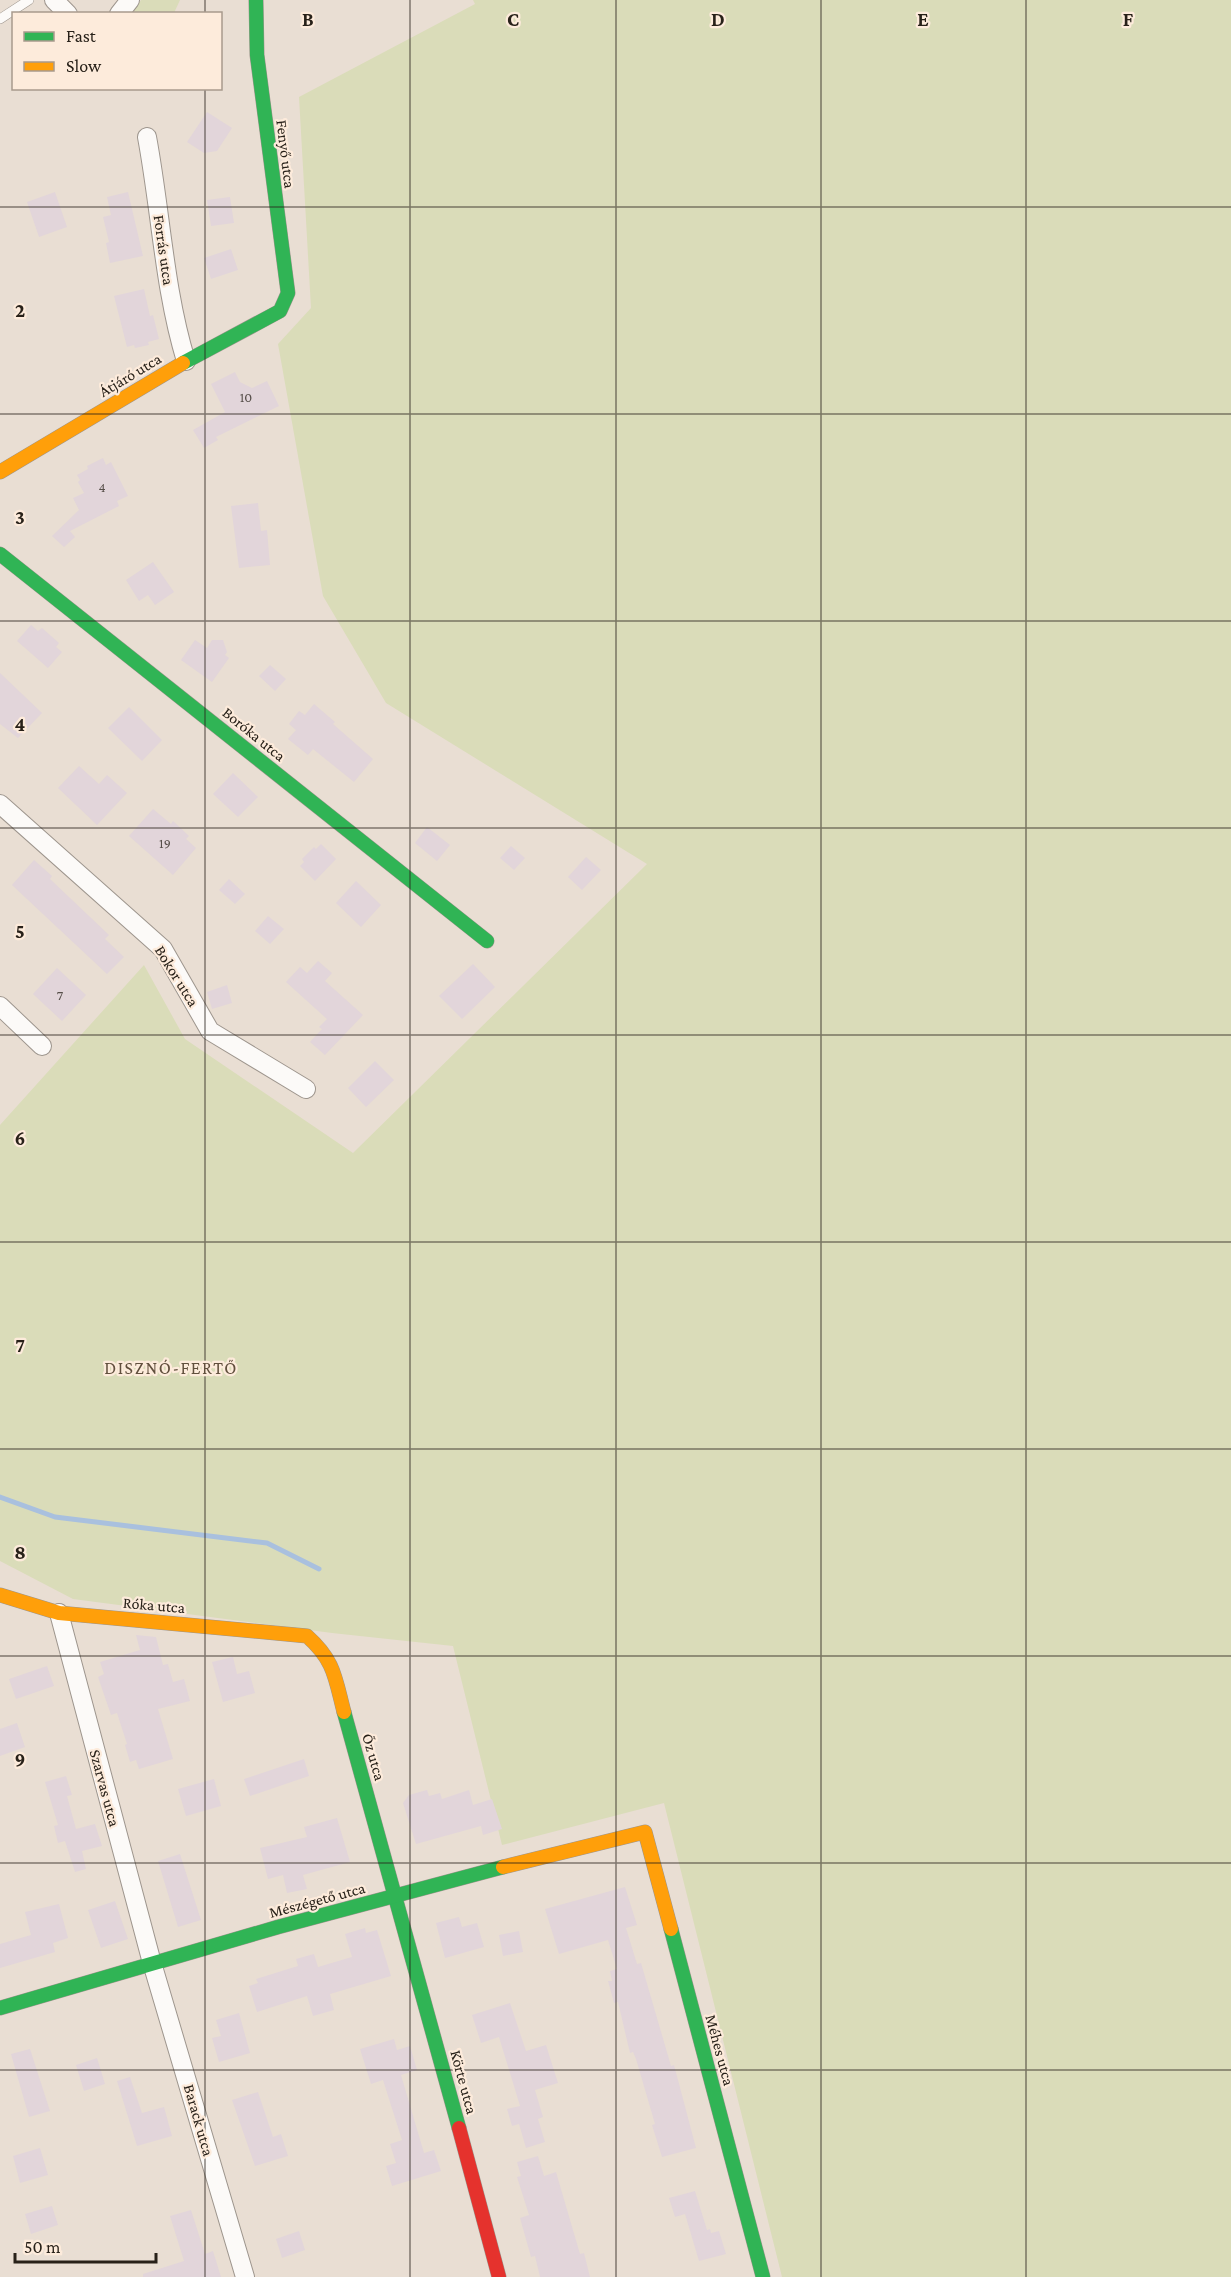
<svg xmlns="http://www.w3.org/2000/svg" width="1231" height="2277" font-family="'Crimson Pro',serif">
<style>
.green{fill:#dadcb9}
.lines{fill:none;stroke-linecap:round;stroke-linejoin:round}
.stream{stroke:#a9c0de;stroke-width:5}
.building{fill:#e2d5da}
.lane-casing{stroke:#9d958d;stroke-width:10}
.street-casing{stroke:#9d958d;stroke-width:20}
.fast-casing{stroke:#9d958d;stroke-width:15}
.slow-casing{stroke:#9d958d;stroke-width:15}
.jam-casing{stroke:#9d958d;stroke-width:15}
.lane{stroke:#fcfaf8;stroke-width:9}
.street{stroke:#fcfaf8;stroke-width:18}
.fast{stroke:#30b455;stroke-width:14}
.slow{stroke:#ff9f0a;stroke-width:14}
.jam{stroke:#e5322d;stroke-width:14}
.grid{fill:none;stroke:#282119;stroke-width:1.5;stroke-opacity:0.55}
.labels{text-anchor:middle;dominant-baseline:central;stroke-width:4.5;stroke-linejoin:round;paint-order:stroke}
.number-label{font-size:14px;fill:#564e49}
.street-label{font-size:16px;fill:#282119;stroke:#fdebdb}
.neighbourhood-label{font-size:18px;letter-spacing:1.5px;fill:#614f3d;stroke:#fdebdb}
.grid-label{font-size:20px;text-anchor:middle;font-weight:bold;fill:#282119;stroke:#fdebdb;stroke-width:4.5;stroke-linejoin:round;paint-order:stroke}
</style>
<rect width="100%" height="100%" fill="#e9ded3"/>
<g class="green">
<polygon points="141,0 180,0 174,13 131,14"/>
<polygon points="473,0 1231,0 1231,2277 782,2277 664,1803 502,1845 453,1646 332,1633 73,1599 0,1561 0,1125 144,965 185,1039 353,1153 647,864 386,703 323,596 278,344 311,308 299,97 475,4"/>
</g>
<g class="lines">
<polyline class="stream" points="0,1497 55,1517 267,1543 319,1569"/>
</g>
<g class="building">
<polygon points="207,112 232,128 217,151 204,153 187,142"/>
<polygon points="55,192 67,227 39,237 27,202"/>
<polygon points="128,192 143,256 110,263 106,243 109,242 103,217 111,215 107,197"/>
<polygon points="230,197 234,223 211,226 207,200"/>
<polygon points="231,249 238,270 211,279 204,258"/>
<polygon points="144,289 150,316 153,315 159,339 148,342 149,345 135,348 134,345 127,347 114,296"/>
<polygon points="235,372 240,382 252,388 267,381 279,406 216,437 218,440 204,448 193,430 225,412 211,384"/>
<polygon points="103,458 106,465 111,462 128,496 117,501 119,506 70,531 75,537 64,547 52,536 79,510 73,498 84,493 78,482 80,480 77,475 88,469 87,466"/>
<polygon points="258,503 261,531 267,530 270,565 239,568 231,506"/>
<polygon points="153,562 174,592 155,605 148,595 139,601 126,580"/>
<polygon points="31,625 38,631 42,628 59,643 56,647 62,652 48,668 17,641"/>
<polygon points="195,640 207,648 212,640 223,640 227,652 225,655 229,658 212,682 181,660"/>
<polygon points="270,665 286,679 275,691 259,676"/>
<polygon points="0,673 42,713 18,738 0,724"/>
<polygon points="314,704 335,722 333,724 373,759 354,782 313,749 308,755 288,739 296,730 289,724 299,711 305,715"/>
<polygon points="129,707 162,740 142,761 108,728"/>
<polygon points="79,766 99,784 107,775 127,793 97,825 58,788"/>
<polygon points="233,773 258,797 238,817 213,794"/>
<polygon points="153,809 171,824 173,821 189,836 186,839 196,848 173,875 129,836"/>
<polygon points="427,827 450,845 437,861 415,843"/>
<polygon points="321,844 336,859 315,881 300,866 304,862 302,859 314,847 316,849"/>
<polygon points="511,846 525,858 514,870 500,858"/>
<polygon points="586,857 601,870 582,890 568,877"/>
<polygon points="34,860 52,876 50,879 109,935 105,939 124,957 107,974 12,885"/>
<polygon points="229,879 245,894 235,904 219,890"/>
<polygon points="356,881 381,905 361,927 336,903"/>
<polygon points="268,916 284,929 270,944 255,931"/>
<polygon points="318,961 332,973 325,981 363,1015 325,1055 310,1042 322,1029 319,1027 327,1019 286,982 300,967 307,973"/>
<polygon points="473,964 495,987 462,1019 439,996"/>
<polygon points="57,968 86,995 62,1021 33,994"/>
<polygon points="227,985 232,1003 212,1009 207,992"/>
<polygon points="375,1061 394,1080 366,1107 348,1088"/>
<polygon points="136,1635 156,1637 163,1665 168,1664 173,1682 184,1679 190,1701 158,1709 173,1759 139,1769 136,1760 130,1762 125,1745 127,1744 117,1713 111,1715 98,1677 104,1674 100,1662 140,1650"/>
<polygon points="233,1657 237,1674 249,1671 255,1693 223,1702 212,1662"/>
<polygon points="47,1666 54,1686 16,1699 9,1679"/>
<polygon points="17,1723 25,1747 0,1756 0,1729"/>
<polygon points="304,1759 309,1776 250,1796 244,1779"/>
<polygon points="66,1776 72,1795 67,1796 76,1829 95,1824 102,1846 82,1851 86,1869 75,1872 65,1841 58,1843 54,1826 58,1825 45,1782"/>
<polygon points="214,1779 221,1806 186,1816 178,1789"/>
<polygon points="427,1790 429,1796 440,1793 442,1799 469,1790 473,1805 492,1799 502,1829 483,1835 481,1826 416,1844 403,1803 409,1795"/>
<polygon points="337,1818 350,1862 303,1875 307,1889 287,1893 283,1875 268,1879 260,1848 307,1837 304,1827"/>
<polygon points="180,1854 201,1920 178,1927 158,1861"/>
<polygon points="625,1887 637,1925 626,1928 637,1964 641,1963 671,2066 674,2065 696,2148 662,2157 652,2125 655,2124 636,2059 633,2052 630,2053 618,2002 614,2003 608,1981 612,1981 610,1971 617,1969 608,1940 559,1954 545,1909"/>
<polygon points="115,1901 128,1939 101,1948 88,1910"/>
<polygon points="59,1904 68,1938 53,1943 55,1952 0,1968 0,1944 31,1935 25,1912"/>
<polygon points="459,1917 462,1927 477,1923 484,1947 445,1958 436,1923"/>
<polygon points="365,1928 366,1933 377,1930 391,1976 330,1994 334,2010 313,2016 307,1996 257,2012 249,1986 258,1983 256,1979 298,1966 296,1959 314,1954 318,1967 352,1957 345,1934"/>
<polygon points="519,1931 523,1952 503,1956 499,1935"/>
<polygon points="510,2003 526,2051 546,2045 558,2083 535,2090 543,2117 538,2119 545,2142 526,2148 519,2124 512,2126 507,2109 520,2106 499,2037 481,2043 472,2015"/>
<polygon points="239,2013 250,2053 219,2062 212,2038 221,2036 216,2020"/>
<polygon points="394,2039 397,2050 410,2046 417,2070 401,2075 424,2153 434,2150 441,2171 392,2186 386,2166 396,2163 390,2144 402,2140 383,2080 371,2084 360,2049"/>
<polygon points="30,2049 50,2111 29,2117 11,2054"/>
<polygon points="97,2058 105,2084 84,2091 76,2065"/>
<polygon points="130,2077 142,2113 164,2107 172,2136 137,2146 117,2081"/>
<polygon points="258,2092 273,2137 281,2134 288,2156 255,2166 232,2100"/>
<polygon points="40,2148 48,2175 20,2183 13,2156"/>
<polygon points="538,2156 544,2176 556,2172 580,2254 584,2253 590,2277 540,2277 535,2256 531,2257 520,2218 529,2215 517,2177 521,2176 517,2162"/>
<polygon points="695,2191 707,2230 710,2229 711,2233 719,2231 726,2254 699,2261 685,2214 675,2217 669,2198"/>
<polygon points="52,2206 58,2225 31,2234 25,2214"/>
<polygon points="191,2210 205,2254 213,2251 221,2277 143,2277 143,2274 184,2261 170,2216"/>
<polygon points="299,2231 305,2250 282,2258 276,2239"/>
</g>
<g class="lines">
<defs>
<polyline id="lane" points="0,19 29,0"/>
<g id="street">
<polyline points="54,0 68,14"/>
<polyline points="119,14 130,0"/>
<path d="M147,137C161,212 164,289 186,361"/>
<polyline points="0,804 163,949 210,1031 306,1089"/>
<polyline points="0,1006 42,1046"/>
<polyline points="59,1613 152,1963 245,2277"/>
</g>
<g id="fast">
<polyline points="183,363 280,311 288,293 257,55 256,0"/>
<polyline points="0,554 487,941"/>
<polyline points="344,1712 459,2128"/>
<polyline points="671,1929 763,2277"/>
<polyline points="0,2008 278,1927 503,1867"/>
</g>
<g id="slow">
<polyline points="0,472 183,363"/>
<path d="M0,1595L59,1613L307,1636C335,1661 335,1678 344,1712"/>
<polyline points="503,1867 645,1832 671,1929"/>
</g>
<polyline id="jam" points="459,2128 499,2277"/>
</defs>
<use href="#lane" class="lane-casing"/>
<use href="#street" class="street-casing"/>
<use href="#fast" class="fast-casing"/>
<use href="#slow" class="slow-casing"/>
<use href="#jam" class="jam-casing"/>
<use href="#lane" class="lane"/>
<use href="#street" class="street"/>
<use href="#fast" class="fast"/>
<use href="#slow" class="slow"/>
<use href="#jam" class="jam"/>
</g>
<path class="grid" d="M205,0V14M410,0V2277M616,0V2277M821,0V2277M1026,0V2277M205,88V2277M0,207H1231M0,414H1231M0,621H1231M0,828H1231M0,1035H1231M0,1242H1231M0,1449H1231M0,1656H1231M0,1863H1231M0,2070H1231"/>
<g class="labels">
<g class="number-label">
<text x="246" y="397">10</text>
<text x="102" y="487">4</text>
<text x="165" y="843">19</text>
<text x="60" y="995">7</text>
</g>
<g class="street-label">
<text transform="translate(286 154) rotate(83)">Fenyő utca</text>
<text transform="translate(164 250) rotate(82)">Forrás utca</text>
<text transform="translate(130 375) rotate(-31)">Átjáró utca</text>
<text transform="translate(254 734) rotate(39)">Boróka utca</text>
<text transform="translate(177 976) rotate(58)">Bokor utca</text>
<text transform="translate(154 1605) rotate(5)">Róka utca</text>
<text transform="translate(374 1757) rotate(74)">Őz utca</text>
<text transform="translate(105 1788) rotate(75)">Szarvas utca</text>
<text transform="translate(317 1900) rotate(-15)">Mészégető utca</text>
<text transform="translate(720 2050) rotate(75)">Méhes utca</text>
<text transform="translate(464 2082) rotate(75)">Körte utca</text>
<text transform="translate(199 2120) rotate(74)">Barack utca</text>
</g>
<g class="neighbourhood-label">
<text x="171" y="1368">DISZNÓ-FERTŐ</text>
</g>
</g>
<g class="grid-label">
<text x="308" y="26">B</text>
<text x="513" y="26">C</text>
<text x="718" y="26">D</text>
<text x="923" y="26">E</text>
<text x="1128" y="26">F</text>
<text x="20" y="317">2</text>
<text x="20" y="524">3</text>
<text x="20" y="731">4</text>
<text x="20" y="938">5</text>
<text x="20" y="1145">6</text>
<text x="20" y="1352">7</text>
<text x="20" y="1559">8</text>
<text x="20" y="1766">9</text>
</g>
<rect x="12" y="12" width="210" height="78" fill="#fdebdb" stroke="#a89a8d" stroke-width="1.5"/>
<rect x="24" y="32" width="30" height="9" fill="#30b455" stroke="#a89a8d" stroke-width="1.5"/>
<text x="66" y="42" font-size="18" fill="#282119">Fast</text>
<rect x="24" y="62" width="30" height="9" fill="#ff9f0a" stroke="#a89a8d" stroke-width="1.5"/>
<text x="66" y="72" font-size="18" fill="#282119">Slow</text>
<path d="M15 2253v9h141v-9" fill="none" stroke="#282119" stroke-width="3"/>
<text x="24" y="2253" font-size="18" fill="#282119" stroke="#fdebdb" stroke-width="4.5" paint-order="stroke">50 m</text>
</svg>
